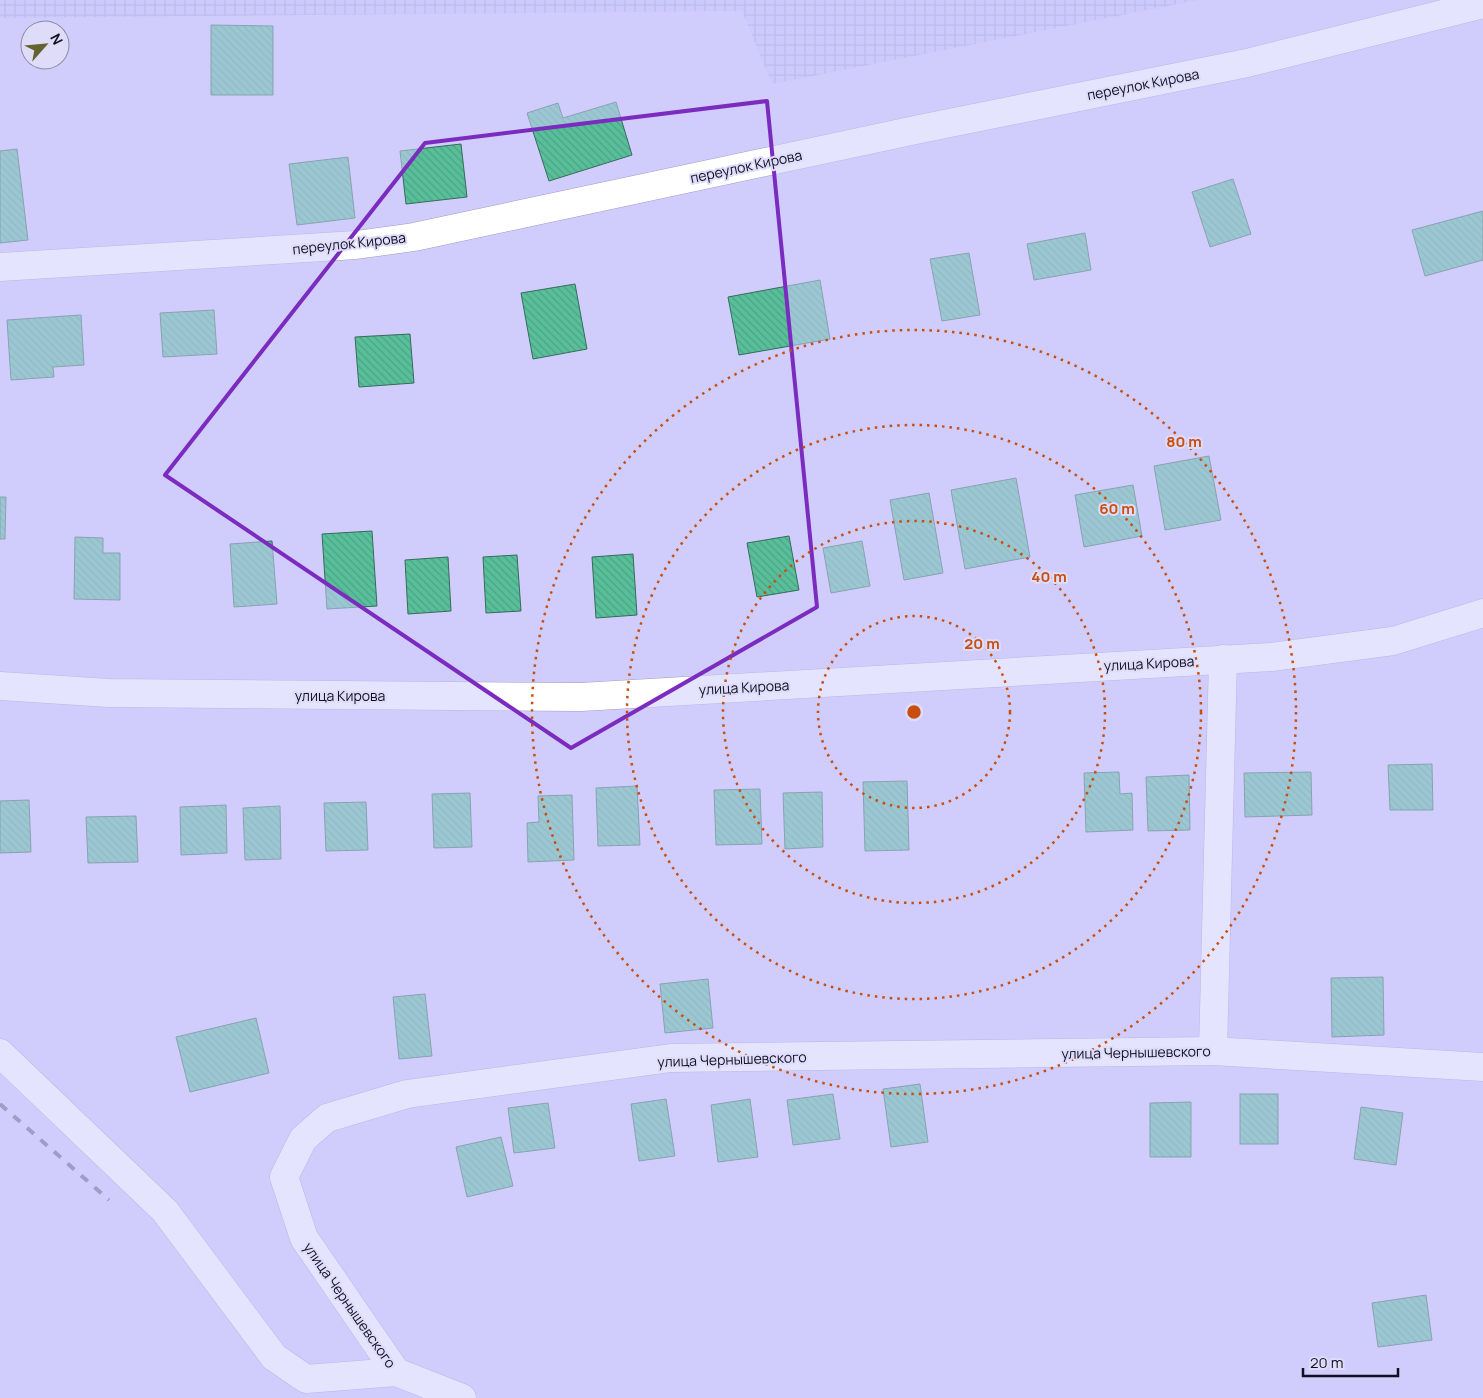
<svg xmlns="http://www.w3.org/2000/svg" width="1483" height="1398" font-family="Manrope,sans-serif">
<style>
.industrial{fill:url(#industrial-grid)}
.building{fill:url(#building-back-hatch);stroke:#366b58}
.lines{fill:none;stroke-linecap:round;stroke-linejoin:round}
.minor-casing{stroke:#9e9bc8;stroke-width:29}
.minor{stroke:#fff;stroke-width:28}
.rail{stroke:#646280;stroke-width:4;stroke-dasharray:9 9;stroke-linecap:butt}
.marked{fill:none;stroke:#7b2cbf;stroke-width:4;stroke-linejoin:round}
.ring{fill:none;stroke:#c84e0f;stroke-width:2.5;stroke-dasharray:2.5 5}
.labels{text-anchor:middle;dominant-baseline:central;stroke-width:4;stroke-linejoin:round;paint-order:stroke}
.street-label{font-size:14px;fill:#110f20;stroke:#dedcf9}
.centre{fill:#c84e0f;stroke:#dedcf9;stroke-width:2.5}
.ring-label{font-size:15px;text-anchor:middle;font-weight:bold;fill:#c84e0f;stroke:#dedcf9;stroke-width:4;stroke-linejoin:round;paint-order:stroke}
</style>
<defs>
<pattern id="industrial-grid" width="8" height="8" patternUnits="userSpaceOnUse" patternTransform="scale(1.25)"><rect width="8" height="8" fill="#c7c3fa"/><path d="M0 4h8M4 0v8" fill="none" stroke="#aaa6d6"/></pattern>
<pattern id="building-back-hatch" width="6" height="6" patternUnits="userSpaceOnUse" patternTransform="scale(1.25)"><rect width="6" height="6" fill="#59bf9b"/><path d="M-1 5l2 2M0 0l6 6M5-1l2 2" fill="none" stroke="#4ca385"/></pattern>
</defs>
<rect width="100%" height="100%" fill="#d0cdfd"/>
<polygon class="industrial" points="0,0 1198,0 772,84 742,11 0,18"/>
<g class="building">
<polygon points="211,25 273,26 273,95 211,95"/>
<polygon points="616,102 632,155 549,181 527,113 558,103 563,118"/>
<polygon points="461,144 467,197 406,204 400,151"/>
<polygon points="17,149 28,240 0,243 0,151"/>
<polygon points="348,157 355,218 297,225 289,164"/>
<polygon points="1233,179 1251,234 1210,247 1192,192"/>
<polygon points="1483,211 1483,260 1425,276 1412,230"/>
<polygon points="1085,233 1091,270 1034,280 1027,244"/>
<polygon points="969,253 980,315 942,321 930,259"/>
<polygon points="820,280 830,339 739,355 728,297"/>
<polygon points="575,284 587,349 533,359 521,293"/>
<polygon points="214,310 217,354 163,357 160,313"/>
<polygon points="81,315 84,365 53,367 54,377 11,380 7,320"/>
<polygon points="410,334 414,383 359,387 355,337"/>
<polygon points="1209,456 1221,520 1165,530 1154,466"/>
<polygon points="1016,478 1030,557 965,569 951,490"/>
<polygon points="1133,485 1142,536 1084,547 1075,495"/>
<polygon points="929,493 943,573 904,580 890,500"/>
<polygon points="0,497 6,497 5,539 0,539"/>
<polygon points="372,531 377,606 327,609 322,534"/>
<polygon points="789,536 799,590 757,597 747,543"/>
<polygon points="75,537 103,538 103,553 120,553 120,600 74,599"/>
<polygon points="272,541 277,604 234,607 230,544"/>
<polygon points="862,541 870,586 831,593 823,548"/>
<polygon points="633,554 637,615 596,618 592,557"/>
<polygon points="517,555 521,611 486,613 483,557"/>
<polygon points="448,557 451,611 408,614 405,560"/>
<polygon points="1432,764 1433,810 1390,810 1388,765"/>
<polygon points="1119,772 1120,794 1132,793 1133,830 1086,832 1084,773"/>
<polygon points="1311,772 1312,815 1245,817 1244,773"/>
<polygon points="1189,775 1190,830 1148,831 1146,777"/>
<polygon points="907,781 909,850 865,851 863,782"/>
<polygon points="637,786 640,845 598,846 596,788"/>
<polygon points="760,789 762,844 716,845 714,790"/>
<polygon points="822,792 823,847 785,849 783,793"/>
<polygon points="470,793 472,847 434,848 432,794"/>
<polygon points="572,795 574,860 528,862 527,823 539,822 538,796"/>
<polygon points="29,800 31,852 0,853 0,801"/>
<polygon points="366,802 368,850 326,851 324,803"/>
<polygon points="226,805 227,853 181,855 180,807"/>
<polygon points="280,806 281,859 245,860 243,808"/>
<polygon points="136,816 138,862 88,863 86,817"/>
<polygon points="1383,977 1384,1035 1332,1037 1331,978"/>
<polygon points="708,979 713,1028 665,1033 660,984"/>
<polygon points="425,994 432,1056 399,1059 393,997"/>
<polygon points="256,1018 269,1073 190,1092 176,1037"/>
<polygon points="920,1084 928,1142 891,1147 883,1089"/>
<polygon points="833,1094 840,1139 793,1145 787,1100"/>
<rect x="1240" y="1094" width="38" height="50"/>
<polygon points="666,1099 675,1156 639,1161 631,1104"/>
<polygon points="750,1099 758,1157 718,1162 711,1105"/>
<polygon points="1191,1102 1191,1157 1150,1157 1150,1103"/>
<polygon points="548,1103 555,1148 514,1153 508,1108"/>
<polygon points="1361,1107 1403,1113 1396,1165 1354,1159"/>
<polygon points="501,1137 513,1186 467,1197 456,1147"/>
<polygon points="1426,1295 1432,1340 1378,1347 1372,1303"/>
</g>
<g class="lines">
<defs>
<g id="minor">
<polyline points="0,267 356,245 414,237 920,129 1247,63 1483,4"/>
<polyline points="0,686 109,693 581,697 1271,657 1393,641 1483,613"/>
<polyline points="1213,1051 1223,659"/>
<polyline points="0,1053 165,1211 274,1357 306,1379 396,1372"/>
<polyline points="462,1398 396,1372 304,1238 284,1177 303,1139 327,1118 407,1094 671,1058 1213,1051 1483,1067"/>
</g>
</defs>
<use href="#minor" class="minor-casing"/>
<use href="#minor" class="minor"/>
<polyline class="rail" points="0,1104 109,1200"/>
</g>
<path d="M0 0H1483V1398H0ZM767,101L817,607L571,748L165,475L425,143Z" fill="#d0cdfd" fill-opacity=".55" fill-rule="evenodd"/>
<path class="marked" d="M767,101L817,607L571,748L165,475L425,143Z"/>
<g class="ring">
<circle cx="914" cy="712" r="96"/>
<circle cx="914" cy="712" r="191"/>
<circle cx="914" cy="712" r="287"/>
<circle cx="914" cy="712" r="382"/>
</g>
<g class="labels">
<g class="street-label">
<text transform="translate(1143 84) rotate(-11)">переулок Кирова</text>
<text transform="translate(746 166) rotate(-12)">переулок Кирова</text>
<text transform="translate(349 243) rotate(-6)">переулок Кирова</text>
<text transform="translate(1149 663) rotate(-3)">улица Кирова</text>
<text transform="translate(744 687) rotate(-3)">улица Кирова</text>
<text x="340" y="695">улица Кирова</text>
<text transform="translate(1136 1052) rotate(-1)">улица Чернышевского</text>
<text transform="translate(732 1059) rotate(-2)">улица Чернышевского</text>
<text transform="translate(350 1305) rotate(55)">улица Чернышевского</text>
</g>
</g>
<circle cx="914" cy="712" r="8" class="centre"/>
<g class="ring-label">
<text x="1184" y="447">80 m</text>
<text x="1117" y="514">60 m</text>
<text x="1049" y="582">40 m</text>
<text x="982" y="649">20 m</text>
</g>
<g transform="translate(45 45) rotate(63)"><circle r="24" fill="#dedcf9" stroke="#8c8aa2"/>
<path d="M0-4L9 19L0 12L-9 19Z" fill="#64632f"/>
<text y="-8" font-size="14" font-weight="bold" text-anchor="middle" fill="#110f20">N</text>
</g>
<path d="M1303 1368v8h95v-8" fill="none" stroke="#110f20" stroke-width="2.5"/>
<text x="1310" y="1368" font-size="15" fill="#110f20" stroke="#dedcf9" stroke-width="4" paint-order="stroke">20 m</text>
</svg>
